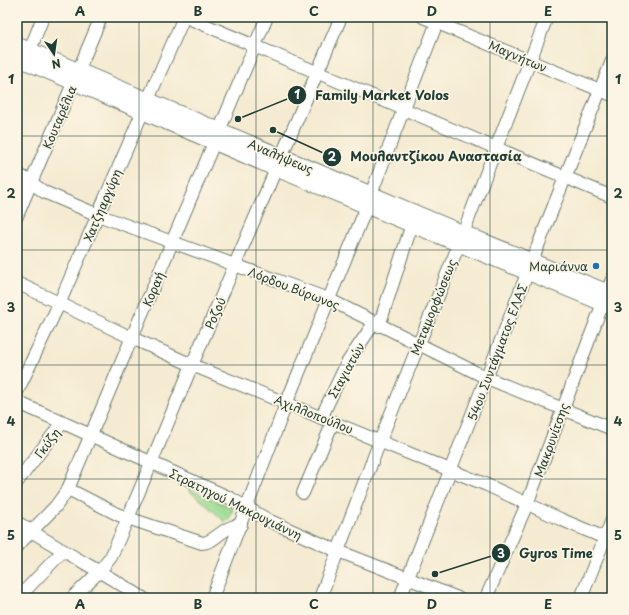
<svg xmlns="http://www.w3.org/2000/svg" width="629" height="615" font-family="'Playpen Sans',sans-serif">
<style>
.green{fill:#9ada90;stroke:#5c8c62}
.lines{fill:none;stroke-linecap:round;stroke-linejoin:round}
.minor-casing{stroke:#6a7a6b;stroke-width:14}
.major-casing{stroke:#6a7a6b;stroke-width:17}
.minor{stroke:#fff;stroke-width:12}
.major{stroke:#fff;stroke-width:15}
.grid{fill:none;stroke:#1f3d34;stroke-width:1;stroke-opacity:0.55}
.poi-dot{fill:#1f6fb2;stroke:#fcf5e5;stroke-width:1.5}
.labels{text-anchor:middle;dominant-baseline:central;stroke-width:3.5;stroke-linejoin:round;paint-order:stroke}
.street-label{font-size:12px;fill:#1f3d34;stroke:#fcf5e5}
.poi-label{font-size:12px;fill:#1f3d34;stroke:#fcf5e5;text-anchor:end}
.leader{fill:none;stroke:#1f3d34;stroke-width:1.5}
.callout-dot{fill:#1f3d34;stroke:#fcf5e5;stroke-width:1.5}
.mark-label{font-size:12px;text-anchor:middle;font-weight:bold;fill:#fff}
.callout-label{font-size:13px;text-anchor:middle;font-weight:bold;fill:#1f3d34;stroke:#fcf5e5;stroke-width:3.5;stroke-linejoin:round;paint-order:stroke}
.neatline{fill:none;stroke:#1f3d34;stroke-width:1.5}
.grid-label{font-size:13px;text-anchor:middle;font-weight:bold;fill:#1f3d34}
</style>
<rect width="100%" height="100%" fill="#fcf5e5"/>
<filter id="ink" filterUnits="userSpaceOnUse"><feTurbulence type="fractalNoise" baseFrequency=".025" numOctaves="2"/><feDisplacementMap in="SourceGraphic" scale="8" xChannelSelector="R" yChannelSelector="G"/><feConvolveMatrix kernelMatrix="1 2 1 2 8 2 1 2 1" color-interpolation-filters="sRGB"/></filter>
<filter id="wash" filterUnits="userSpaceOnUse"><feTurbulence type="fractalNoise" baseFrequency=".012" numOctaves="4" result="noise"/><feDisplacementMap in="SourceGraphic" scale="16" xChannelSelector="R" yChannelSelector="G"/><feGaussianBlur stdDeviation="0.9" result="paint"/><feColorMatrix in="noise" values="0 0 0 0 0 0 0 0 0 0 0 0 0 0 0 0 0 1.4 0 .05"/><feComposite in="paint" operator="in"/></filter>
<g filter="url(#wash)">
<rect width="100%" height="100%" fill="#f5ebd2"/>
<polygon class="green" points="189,489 233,508 230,518 226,522 224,521 202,501 188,490"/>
</g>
<g filter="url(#ink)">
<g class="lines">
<defs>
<g id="minor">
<polyline points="186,17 612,197"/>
<polyline points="423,17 612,95"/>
<polyline points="30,50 43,17"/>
<polyline points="17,174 28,180 44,192 98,215 328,299 487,378 612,429"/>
<polyline points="371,194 439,17"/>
<polyline points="17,216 101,17"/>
<polyline points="463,233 547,17"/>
<polyline points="17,283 132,338 192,365 487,485 560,519 612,541"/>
<polyline points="379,326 412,224"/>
<polyline points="17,392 59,304 184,17"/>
<polyline points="17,402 230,498 270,521 333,549 458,598"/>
<polyline points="321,418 347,363 374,323"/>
<polyline points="17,482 62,423"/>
<path d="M68,489L119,515L202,543C215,543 222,526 241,525"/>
<polyline points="303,493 333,422"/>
<path d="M17,522C58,549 102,572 143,598"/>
<polyline points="17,546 56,506 68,489 267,17"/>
<polyline points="18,598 63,551"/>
<polyline points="72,598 100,571 111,557 128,518 192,365 341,17"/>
<polyline points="212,598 286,404 367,206"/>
<polyline points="320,598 380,441 459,244"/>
<path d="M400,598C471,419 539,239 612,61"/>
<polyline points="486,598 527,504 612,279"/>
<polyline points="581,598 612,520"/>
</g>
<g id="major">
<polyline points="17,45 463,233 612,294"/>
<polyline points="17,58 277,169 612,307"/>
</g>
</defs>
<use href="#minor" class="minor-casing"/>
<use href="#major" class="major-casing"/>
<use href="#minor" class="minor"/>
<use href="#major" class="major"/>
</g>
</g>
<path class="grid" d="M139,17V598M256,17V598M373,17V598M490,17V598M17,136H612M17,250H612M17,365H612M17,479H612"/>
<circle class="poi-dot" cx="596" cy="266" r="4"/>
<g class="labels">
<g class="street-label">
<text transform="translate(518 56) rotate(23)">Μαγνήτων</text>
<text transform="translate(59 117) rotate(-67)">Κουταρέλια</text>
<text transform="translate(281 156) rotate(23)">Αναλήψεως</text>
<text transform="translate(102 205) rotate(-67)">Χατζηαργύρη</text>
<text transform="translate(294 288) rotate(21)">Λόρδου Βύρωνος</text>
<text transform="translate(153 289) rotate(-67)">Κοραή</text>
<text transform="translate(433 307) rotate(-68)">Μεταμορφώσεως</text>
<text transform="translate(215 313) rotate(-67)">Ροζού</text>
<text transform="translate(497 352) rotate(-69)">54ου Συντάγματος ΕΛΑΣ</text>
<text transform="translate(346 370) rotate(-61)">Σταγιατών</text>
<text transform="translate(314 414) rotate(22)">Αχιλλοπούλου</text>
<text transform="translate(551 440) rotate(-70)">Μακρυνίτσης</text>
<text transform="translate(47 443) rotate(-53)">Γκύζη</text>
<text transform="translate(236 504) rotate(26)">Στρατηγού Μακρυγιάννη</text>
</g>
<g class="poi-label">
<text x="588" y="266">Μαριάννα</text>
</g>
</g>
<path class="leader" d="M238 119L297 95M273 130L332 157M435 574L501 553"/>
<g class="callout-dot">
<circle cx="238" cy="119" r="4"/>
<circle cx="273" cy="130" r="4"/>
<circle cx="435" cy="574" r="4"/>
<circle cx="297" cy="95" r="10"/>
<circle cx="332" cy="157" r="10"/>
<circle cx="501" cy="553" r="10"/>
</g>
<g class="mark-label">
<text x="297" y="99">1</text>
<text x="332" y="161">2</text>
<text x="501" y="558">3</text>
</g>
<g class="callout-label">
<text x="382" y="100">Family Market Volos</text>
<text x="436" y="161">Μουλαντζίκου Αναστασία</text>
<text x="556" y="558">Gyros Time</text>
</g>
<rect width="629" height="615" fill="none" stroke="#fcf5e5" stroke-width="44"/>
<g transform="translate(54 54) rotate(167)" stroke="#fcf5e5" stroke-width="3" paint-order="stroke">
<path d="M0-3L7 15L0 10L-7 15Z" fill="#1f3d34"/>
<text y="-6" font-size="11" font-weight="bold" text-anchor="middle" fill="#1f3d34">N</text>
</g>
<rect x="22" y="22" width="585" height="571" class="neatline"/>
<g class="grid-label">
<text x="80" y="16">A</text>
<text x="198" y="16">B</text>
<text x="314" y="16">C</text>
<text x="432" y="16">D</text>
<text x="548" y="16">E</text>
<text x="11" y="84">1</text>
<text x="618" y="84">1</text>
<text x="11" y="198">2</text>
<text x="618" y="198">2</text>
<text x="11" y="312">3</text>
<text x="618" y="312">3</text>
<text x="11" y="426">4</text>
<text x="618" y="426">4</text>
<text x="11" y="540">5</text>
<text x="618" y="540">5</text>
<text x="80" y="609">A</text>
<text x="198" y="609">B</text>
<text x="314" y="609">C</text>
<text x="432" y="609">D</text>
<text x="548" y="609">E</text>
</g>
</svg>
